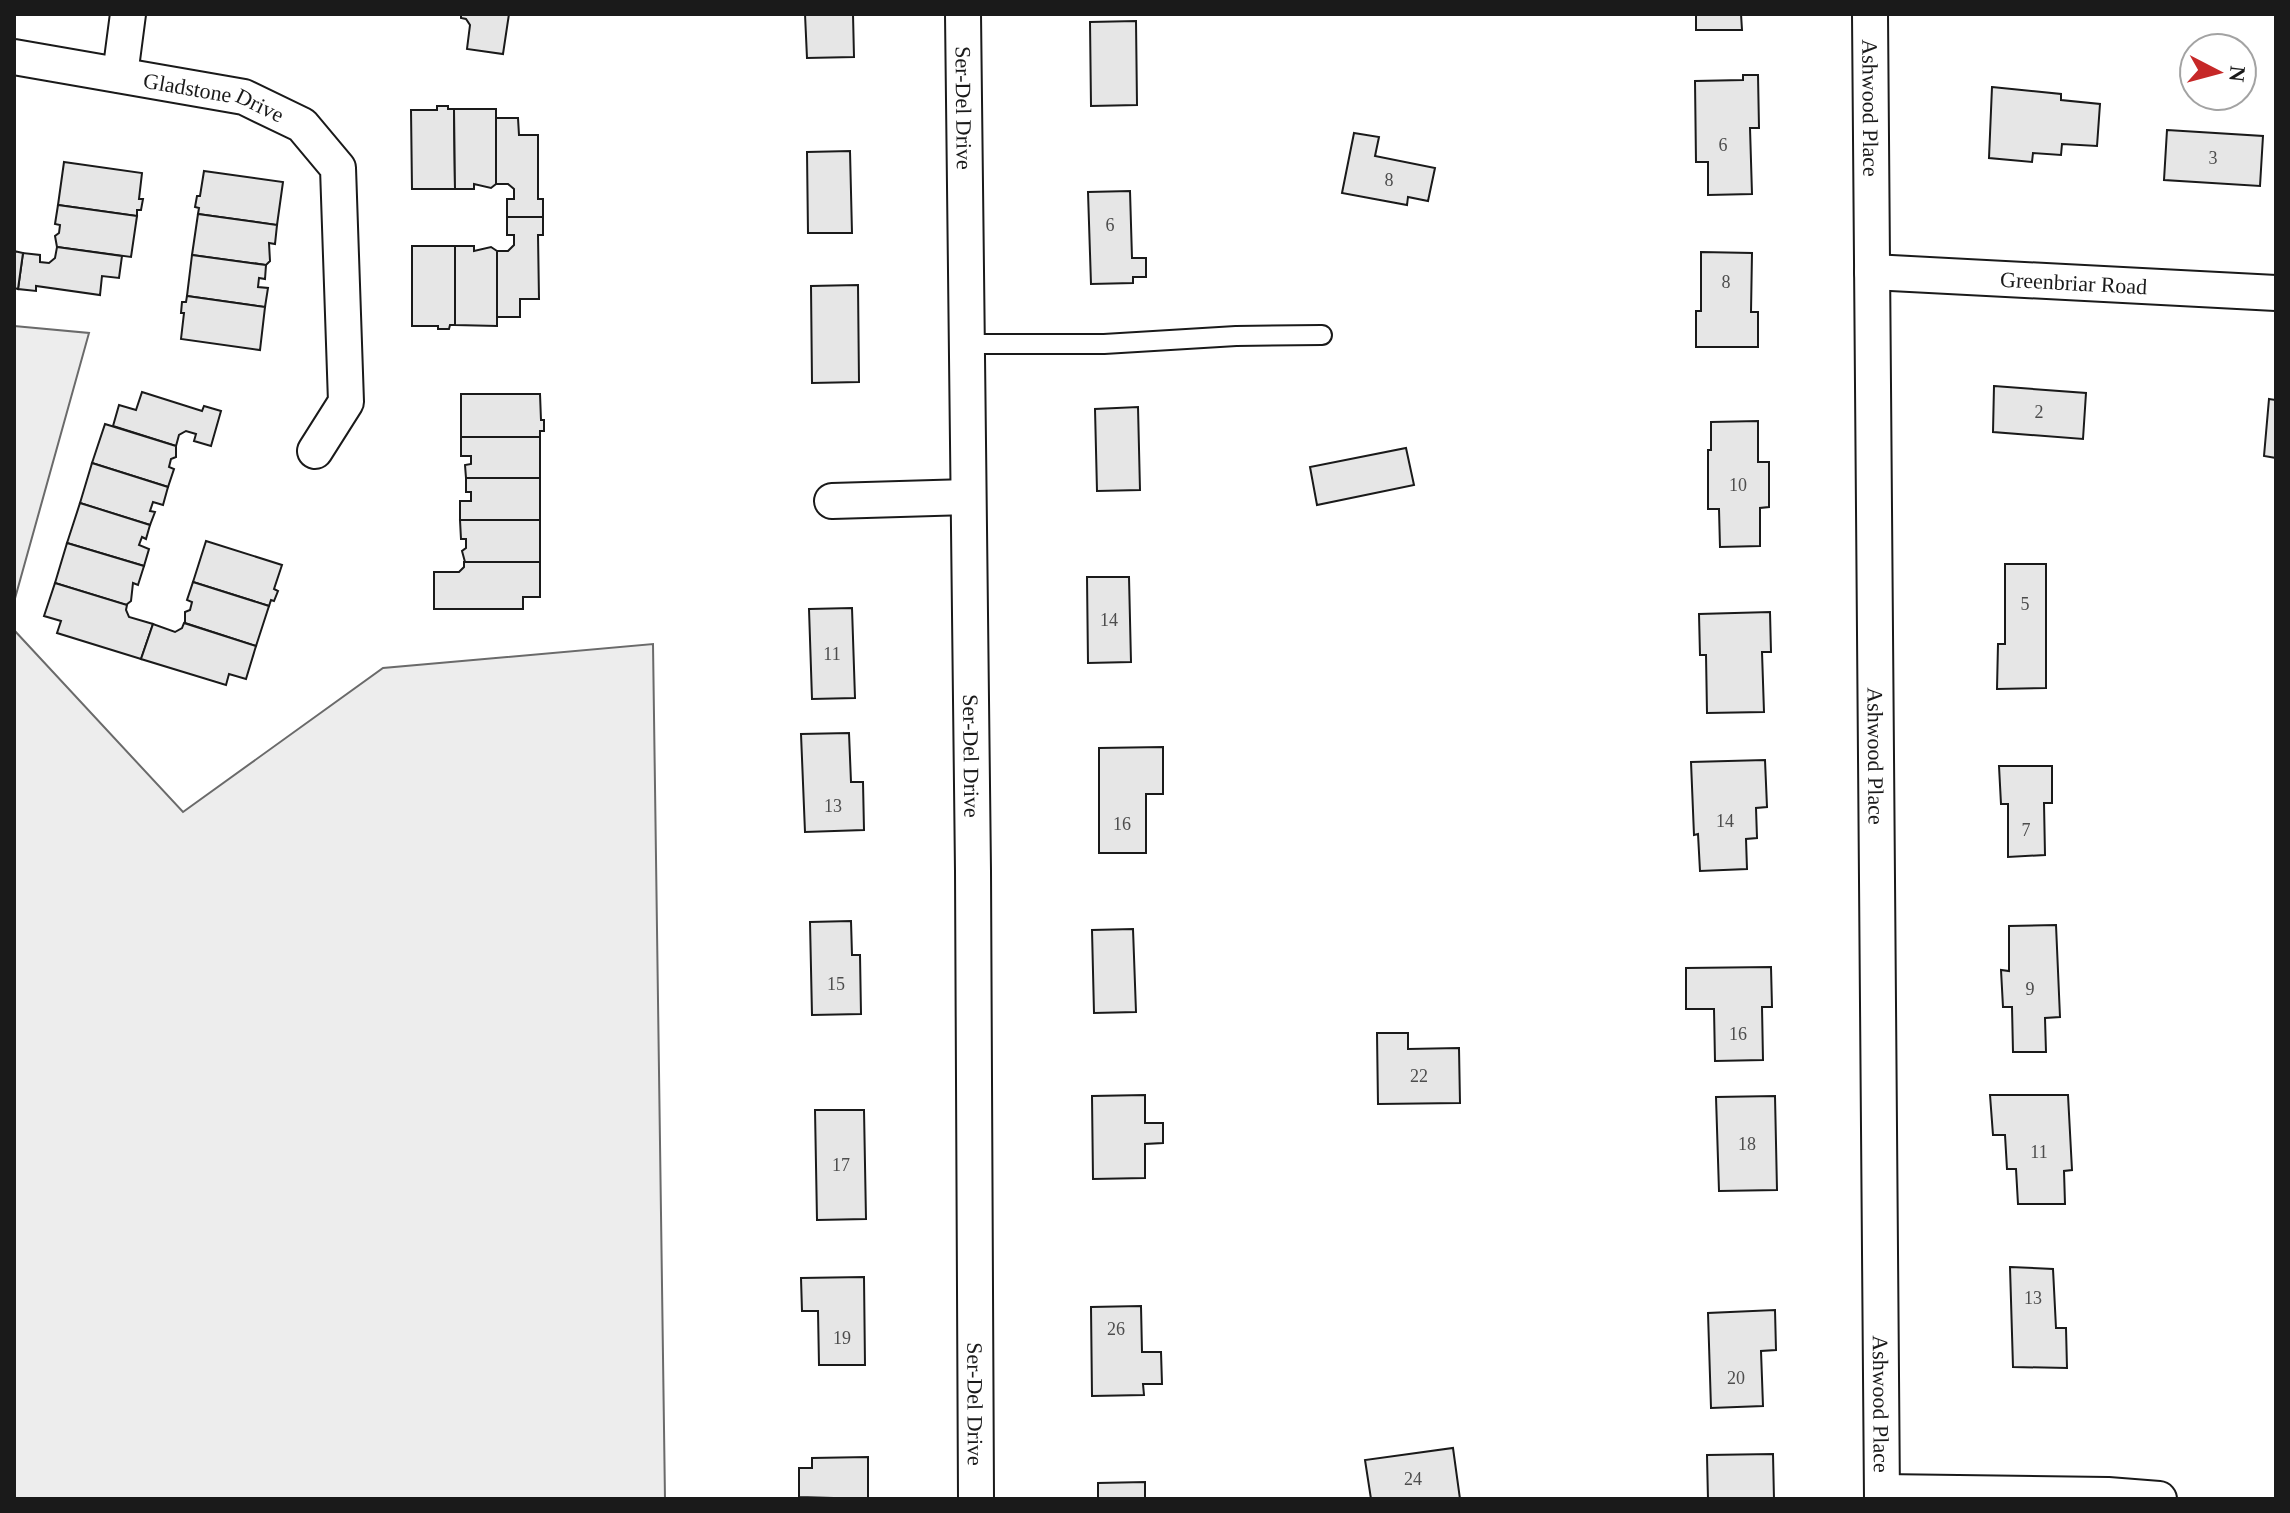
<svg xmlns="http://www.w3.org/2000/svg" width="2290" height="1513" font-family="Georgia,serif">
<style>
.built{fill:#ededed;stroke:#6a6a6a;stroke-width:2}
.building{fill:#e6e6e6;stroke:#1a1a1a;stroke-width:2}
.lines{fill:none;stroke-linecap:round;stroke-linejoin:round}
.service-casing{stroke:#1a1a1a;stroke-width:22}
.minor-casing{stroke:#1a1a1a;stroke-width:38}
.service{stroke:#fff;stroke-width:18}
.minor{stroke:#fff;stroke-width:34}
.labels{text-anchor:middle;dominant-baseline:central;stroke-width:6;stroke-linejoin:round;paint-order:stroke}
.number-label{font-size:18px;fill:#4d4d4d}
.street-label{font-size:22px;fill:#1a1a1a;stroke:#fff}
</style>
<rect width="100%" height="100%" fill="#fff"/>
<g class="built">
<polygon points="14,326 89,333 14,602"/>
<polygon points="14,630 183,812 383,668 653,644 665,1499 14,1499"/>
</g>
<g class="building">
<polygon points="461,14 509,14 503,54 467,49 470,25 466,19 461,18"/>
<polygon points="805,14 853,14 854,57 807,58"/>
<polygon points="1696,14 1741,14 1742,30 1696,30"/>
<polygon points="1136,21 1137,105 1091,106 1090,22"/>
<polygon points="1743,75 1758,75 1759,128 1750,128 1752,194 1708,195 1708,162 1696,162 1695,81 1743,80"/>
<polygon points="1992,87 2061,94 2061,100 2100,104 2097,146 2062,144 2061,155 2033,153 2032,162 1989,158"/>
<polygon points="437,106 448,106 448,109 454,109 455,189 412,189 411,110 437,110"/>
<polygon points="454,109 496,109 496,184 491,188 474,184 474,189 455,189"/>
<polygon points="496,118 518,118 519,135 538,135 538,199 543,199 543,217 507,217 507,199 514,199 514,189 508,184 496,184"/>
<polygon points="2167,130 2263,136 2260,186 2164,180"/>
<polygon points="1354,133 1379,137 1375,156 1435,168 1428,201 1408,197 1407,205 1342,193"/>
<polygon points="850,151 852,233 808,233 807,152"/>
<polygon points="64,162 142,173 139,199 143,199 141,210 137,210 137,216 58,205"/>
<polygon points="204,171 283,182 277,225 198,214 199,208 195,207 197,196 200,196"/>
<polygon points="1130,191 1132,258 1146,258 1146,277 1133,277 1133,283 1091,284 1088,192"/>
<polygon points="58,205 137,216 131,257 57,247 55,236 59,233 60,225 55,224"/>
<polygon points="198,214 277,225 275,244 269,243 270,261 266,265 192,255"/>
<polygon points="507,217 543,217 543,235 538,235 539,299 520,299 520,317 497,317 497,251 508,251 514,245 514,235 507,235"/>
<polygon points="412,246 455,246 455,325 450,325 449,329 438,329 438,326 412,326"/>
<polygon points="455,246 474,246 474,251 491,247 497,251 497,326 455,325"/>
<polygon points="57,247 122,256 119,278 102,276 100,295 36,286 36,291 18,289 23,253 40,255 40,262 49,263 55,258"/>
<polygon points="14,251 23,253 18,289 14,288"/>
<polygon points="1701,252 1752,253 1751,312 1758,312 1758,347 1696,347 1696,311 1701,311"/>
<polygon points="192,255 266,265 265,279 259,278 258,287 268,288 265,307 187,296"/>
<polygon points="858,285 859,382 812,383 811,286"/>
<polygon points="187,296 265,307 260,350 181,339 184,313 181,313 182,302 186,302"/>
<polygon points="1994,386 2086,393 2083,439 1993,432"/>
<polygon points="142,392 202,411 204,406 221,411 211,446 194,441 196,434 186,431 179,435 176,446 113,426 119,405 136,410"/>
<polygon points="461,394 540,394 541,420 544,420 544,431 540,431 540,437 461,437"/>
<polygon points="2269,399 2276,400 2276,458 2264,456"/>
<polygon points="1138,407 1140,490 1097,491 1095,409"/>
<polygon points="1758,421 1758,462 1769,462 1769,507 1760,508 1760,546 1720,547 1719,509 1708,509 1708,450 1711,450 1711,422"/>
<polygon points="105,424 176,446 176,457 171,459 169,467 174,469 168,487 92,463"/>
<polygon points="461,437 540,437 540,478 466,478 465,465 471,464 471,456 461,456"/>
<polygon points="1406,448 1414,485 1317,505 1310,467"/>
<polygon points="92,463 168,487 163,505 153,502 150,511 155,512 150,525 80,503"/>
<polygon points="466,478 540,478 540,520 460,520 460,501 471,501 471,492 466,492"/>
<polygon points="80,503 150,525 146,539 142,537 139,545 149,549 144,566 67,543"/>
<polygon points="460,520 540,520 540,562 465,562 462,551 466,548 466,539 461,539"/>
<polygon points="206,541 282,565 274,589 278,591 274,601 271,600 269,606 193,582"/>
<polygon points="67,543 144,566 138,585 133,583 131,601 126,605 55,583"/>
<polygon points="464,562 540,562 540,597 523,597 523,609 434,609 434,572 459,572 464,567"/>
<polygon points="2005,564 2046,564 2046,688 1997,689 1998,644 2005,644"/>
<polygon points="1087,577 1129,577 1131,662 1088,663"/>
<polygon points="193,582 269,606 256,646 185,623 185,612 190,610 192,602 187,600"/>
<polygon points="55,583 127,605 126,610 129,617 153,624 141,659 57,633 61,621 44,616"/>
<polygon points="852,608 855,698 812,699 809,609"/>
<polygon points="1770,612 1771,652 1762,652 1764,712 1707,713 1706,655 1700,655 1699,614"/>
<polygon points="184,623 256,646 246,679 229,674 226,685 141,659 153,624 175,632 182,628"/>
<polygon points="849,733 851,782 863,782 864,830 805,832 801,734"/>
<polygon points="1163,747 1163,794 1146,794 1146,853 1099,853 1099,748"/>
<polygon points="1765,760 1767,807 1756,808 1757,838 1746,839 1747,869 1700,871 1698,834 1694,835 1691,762"/>
<polygon points="1999,766 2052,766 2052,803 2044,803 2045,855 2008,857 2008,804 2001,804"/>
<polygon points="851,921 852,955 860,955 861,1014 812,1015 810,922"/>
<polygon points="2056,925 2060,1017 2045,1018 2046,1052 2013,1052 2012,1007 2003,1007 2001,970 2009,971 2009,926"/>
<polygon points="1133,929 1136,1012 1094,1013 1092,930"/>
<polygon points="1771,967 1772,1007 1762,1007 1763,1060 1715,1061 1714,1009 1686,1009 1686,968"/>
<polygon points="1377,1033 1408,1033 1408,1049 1459,1048 1460,1103 1378,1104"/>
<polygon points="1145,1095 1145,1123 1163,1123 1163,1143 1145,1144 1145,1178 1093,1179 1092,1096"/>
<polygon points="1990,1095 2068,1095 2072,1170 2064,1171 2065,1204 2018,1204 2016,1169 2007,1169 2005,1135 1993,1135"/>
<polygon points="1775,1096 1777,1190 1719,1191 1716,1097"/>
<polygon points="815,1110 864,1110 866,1219 817,1220"/>
<polygon points="2010,1267 2053,1269 2056,1328 2066,1328 2067,1368 2013,1367"/>
<polygon points="864,1277 865,1365 819,1365 818,1311 802,1311 801,1278"/>
<polygon points="1141,1306 1142,1352 1161,1352 1162,1384 1143,1384 1144,1395 1092,1396 1091,1307"/>
<polygon points="1775,1310 1776,1350 1761,1351 1763,1406 1711,1408 1708,1313"/>
<polygon points="1453,1448 1460,1499 1371,1499 1365,1460"/>
<polygon points="1773,1454 1774,1499 1708,1499 1707,1455"/>
<polygon points="868,1457 868,1499 799,1497 799,1468 812,1468 812,1458"/>
<polygon points="1145,1482 1145,1499 1098,1499 1098,1483"/>
</g>
<g class="lines">
<defs>
<polyline id="service" points="966,344 1104,344 1236,336 1322,335"/>
<g id="minor">
<path id="s1" d="M963,14L973,871L976,1499"/>
<path id="s2" d="M1870,14L1882,1499"/>
<path id="s3" d="M14,57L244,97L302,125L338,168L346,402L315,451"/>
<polyline points="120,75 128,14"/>
<path id="s4" d="M1872,272L2276,293"/>
<polyline points="832,501 968,497"/>
<polyline points="1882,1492 2108,1495 2159,1499"/>
</g>
</defs>
<use href="#service" class="service-casing"/>
<use href="#minor" class="minor-casing"/>
<use href="#service" class="service"/>
<use href="#minor" class="minor"/>
</g>
<g class="labels">
<g class="number-label">
<text x="1723" y="145">6</text>
<text x="2213" y="158">3</text>
<text x="1389" y="180">8</text>
<text x="1110" y="225">6</text>
<text x="1726" y="282">8</text>
<text x="2039" y="412">2</text>
<text x="1738" y="485">10</text>
<text x="2025" y="604">5</text>
<text x="1109" y="620">14</text>
<text x="832" y="654">11</text>
<text x="833" y="806">13</text>
<text x="1725" y="821">14</text>
<text x="1122" y="824">16</text>
<text x="2026" y="830">7</text>
<text x="836" y="984">15</text>
<text x="2030" y="989">9</text>
<text x="1738" y="1034">16</text>
<text x="1419" y="1076">22</text>
<text x="1747" y="1144">18</text>
<text x="2039" y="1152">11</text>
<text x="841" y="1165">17</text>
<text x="2033" y="1298">13</text>
<text x="1116" y="1329">26</text>
<text x="842" y="1338">19</text>
<text x="1736" y="1378">20</text>
<text x="1413" y="1479">24</text>
</g>
<g class="street-label">
<text stroke="none"><textPath href="#s3" startOffset="204">Gladstone Drive</textPath></text>
<text stroke="none"><textPath href="#s1" startOffset="94">Ser-Del Drive</textPath></text>
<text stroke="none"><textPath href="#s2" startOffset="94">Ashwood Place</textPath></text>
<text stroke="none"><textPath href="#s4" startOffset="202">Greenbriar Road</textPath></text>
<text stroke="none"><textPath href="#s1" startOffset="742">Ser-Del Drive</textPath></text>
<text stroke="none"><textPath href="#s2" startOffset="742">Ashwood Place</textPath></text>
<text stroke="none"><textPath href="#s1" startOffset="1390">Ser-Del Drive</textPath></text>
<text stroke="none"><textPath href="#s2" startOffset="1390">Ashwood Place</textPath></text>
</g>
</g>
<rect width="2290" height="1513" fill="none" stroke="#1a1a1a" stroke-width="32"/>
<g transform="translate(2218 72) rotate(96)"><circle r="38" fill="#ffffff" stroke="#a3a3a3" stroke-width="2"/>
<path d="M0-6L14 30L0 20L-14 30Z" fill="#c62828"/>
<text y="-12" font-size="22" font-weight="bold" text-anchor="middle" fill="#1a1a1a">N</text>
</g>
</svg>
